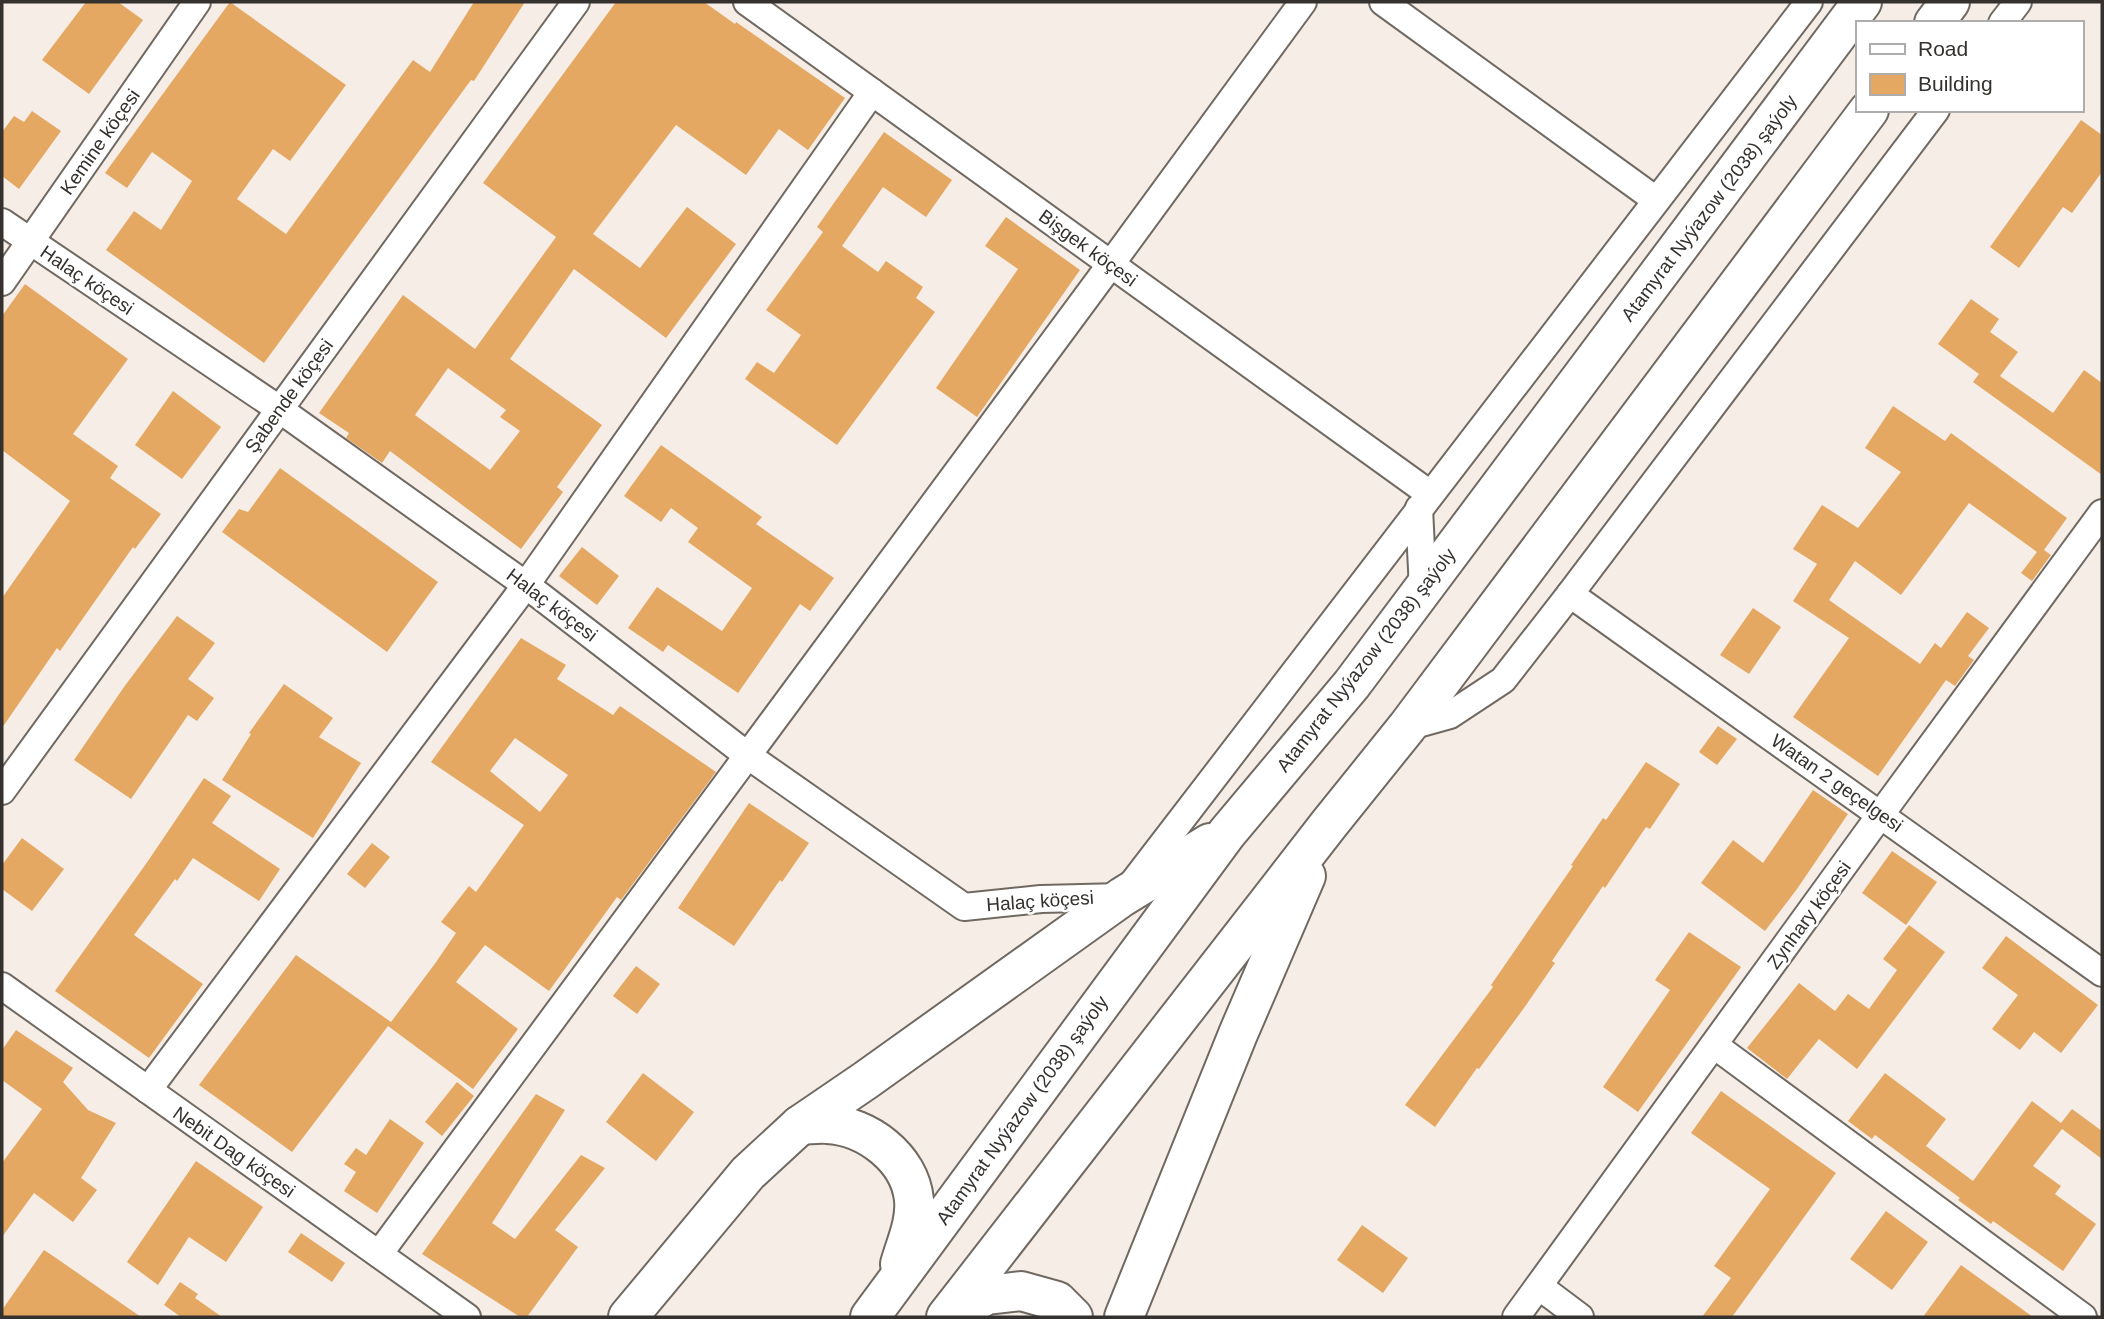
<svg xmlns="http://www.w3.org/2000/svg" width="2104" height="1319" font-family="Helvetica,sans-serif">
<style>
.building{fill:#e4a863;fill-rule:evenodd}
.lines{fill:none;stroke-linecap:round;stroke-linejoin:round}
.minor-casing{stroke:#706962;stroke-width:30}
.primary-casing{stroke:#706962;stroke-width:42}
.minor{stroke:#fff;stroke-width:26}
.primary{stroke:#fff;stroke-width:38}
.labels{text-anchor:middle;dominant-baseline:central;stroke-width:5;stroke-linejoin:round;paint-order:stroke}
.street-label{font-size:19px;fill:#34312e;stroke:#fff}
</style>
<rect width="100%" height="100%" fill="#f6eee6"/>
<g class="building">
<polygon points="86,2 118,2 143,20 89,94 42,60"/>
<polygon points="230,2 346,85 290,161 273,149 237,199 286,234 413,60 430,72 474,2 525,2 474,81 471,80 264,363 106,250 134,211 161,230 192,181 152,152 127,188 105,173"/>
<path d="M616,2H704L735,24L736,22L845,98L808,150L779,129L746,175L676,125L593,234L640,268L687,207L736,244L666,338L574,269L510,359L602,425L557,487L563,492L521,549L390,451L382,463L346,438L349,433L319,413L403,295L475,349L556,237L483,183ZM448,368L506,410L500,417L520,431L490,470L415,415Z"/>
<polygon points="32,111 61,131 19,189 2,176 2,132 14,116 24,122"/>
<polygon points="2081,120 2102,135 2102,172 2072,213 2063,207 2019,268 1990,247"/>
<polygon points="884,132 952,180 926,217 883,187 842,246 878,272 886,261 923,287 916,298 935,312 837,445 745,379 757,362 774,373 801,335 766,310 823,232 817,227"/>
<polygon points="1006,217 1080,270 977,417 936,388 1018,269 985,246"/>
<polygon points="25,284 128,359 73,434 118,466 110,478 161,514 135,549 133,547 60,651 57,648 2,728 2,598 70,501 2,450 2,316"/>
<polygon points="1971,299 1999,319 1990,332 2018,352 2000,376 2053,413 2084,370 2102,383 2102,475 1973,382 1979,374 1938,344"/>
<polygon points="173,391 221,427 182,479 135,445"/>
<polygon points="1893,406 1945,441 1951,433 2067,518 2044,550 2051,555 2032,581 2021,573 2037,552 1969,503 1901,595 1855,561 1829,600 1920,664 1935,643 1941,648 1967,612 1989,628 1968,656 1974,660 1955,686 1946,680 1878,776 1793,717 1849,638 1793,601 1817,564 1793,549 1822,505 1858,528 1901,472 1865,448"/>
<polygon points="661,445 762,517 756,524 834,578 810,611 800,604 738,693 668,645 663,652 628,628 657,587 722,631 752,588 688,542 698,528 671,508 661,522 624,496"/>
<polygon points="280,468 438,582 387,652 222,532 239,509 248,512"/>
<polygon points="582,547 619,576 597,605 559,576"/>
<polygon points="1753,608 1781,627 1749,674 1720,655"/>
<polygon points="177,616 215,643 188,679 214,698 197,721 188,715 131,799 74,760 124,687"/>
<path d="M521,638L566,665L557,679L613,715L620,706L716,772L621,900L617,897L549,991L485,945L456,982L518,1029L473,1089L388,1026L292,1152L199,1085L296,955L391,1022L434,965L456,933L441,922L469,886L476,892L524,825L431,762ZM515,738L568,775L540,812L490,771Z"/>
<polygon points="284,684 333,718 319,737 361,763 313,838 222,780 251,734 249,733"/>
<polygon points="1718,726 1737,739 1717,765 1699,752"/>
<polygon points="1646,762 1680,784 1650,829 1646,827 1605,888 1603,886 1552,961 1555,963 1524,1008 1479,1069 1477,1068 1435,1127 1405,1105 1493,987 1491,985 1573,866 1571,865 1603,818 1606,820"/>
<polygon points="204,778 231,796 212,823 280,869 259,901 193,858 177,881 175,879 134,935 203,984 149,1058 55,991 148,861"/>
<polygon points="1813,790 1848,814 1797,889 1765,931 1701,883 1733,840 1763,863"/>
<polygon points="749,803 809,843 782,882 780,880 734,946 678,908"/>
<polygon points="22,838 64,869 32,911 2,889 2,865"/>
<polygon points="372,843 390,857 365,888 347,874"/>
<polygon points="1892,851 1937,882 1906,925 1862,893"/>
<polygon points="1909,925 1945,952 1857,1069 1819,1039 1787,1079 1747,1048 1799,983 1835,1011 1848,994 1869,1009 1897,970 1883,959"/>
<polygon points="1689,932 1741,967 1638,1112 1603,1087 1670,990 1655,980"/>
<polygon points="2006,936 2098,1005 2061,1053 2034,1032 2020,1050 1992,1029 2018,995 1982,968"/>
<polygon points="636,966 660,984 637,1014 613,996"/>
<polygon points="16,1030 73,1068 63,1082 88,1110 116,1123 81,1178 97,1190 73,1222 34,1193 2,1237 2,1163 42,1109 2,1080 2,1050"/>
<polygon points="643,1073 694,1112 656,1161 606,1122"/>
<polygon points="1885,1073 1946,1119 1926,1146 1973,1181 2032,1101 2061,1123 2072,1109 2102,1131 2102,1159 2062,1129 2033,1166 2061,1186 2055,1194 2096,1224 2063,1271 1993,1221 1991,1224 1958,1200 1960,1198 1875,1135 1872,1139 1848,1121"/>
<polygon points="457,1082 474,1096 442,1136 425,1122"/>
<polygon points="1721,1091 1836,1173 1732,1317 1702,1317 1731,1278 1714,1266 1770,1189 1691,1133"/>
<polygon points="536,1094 565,1110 492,1223 515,1239 581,1155 605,1168 555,1230 578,1247 527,1317 520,1317 422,1254"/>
<polygon points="390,1119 424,1143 377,1213 344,1191 356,1172 344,1164 356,1148 366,1155"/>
<polygon points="196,1161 263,1207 226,1262 189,1237 158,1285 127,1262"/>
<polygon points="1886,1211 1928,1242 1892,1290 1850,1259"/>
<polygon points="1362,1225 1408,1258 1383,1293 1337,1260"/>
<polygon points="301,1233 345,1263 332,1282 288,1252"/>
<polygon points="44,1250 56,1258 141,1317 2,1317 2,1310"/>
<polygon points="1961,1265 2033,1317 1923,1317"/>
<polygon points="180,1282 198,1294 195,1298 222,1317 181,1317 164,1305"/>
</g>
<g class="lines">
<defs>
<g id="minor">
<polyline points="747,2 1430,494"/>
<polyline points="1383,2 1656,200"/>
<polyline points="2002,23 2018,2"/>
<polyline points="2,222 279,409 526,585 747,755 964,907 1041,899 1122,897 1809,2"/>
<polyline points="2,282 197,2"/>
<polyline points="1419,508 1423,590"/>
<polyline points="1570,594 2102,973"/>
<polyline points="1407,727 1450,715 1503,680 1570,594 1936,110"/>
<polyline points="2,791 576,2"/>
<polyline points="2,986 467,1317"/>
<polyline points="1714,1045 2083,1317"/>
<polyline points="148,1090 526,585 872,92"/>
<polyline points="379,1254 1111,264 1303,2"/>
<polyline points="1540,1287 1580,1317"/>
<polyline points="1516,1317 1881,814 2102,513"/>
</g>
<g id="primary">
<polyline points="1934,23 1950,2"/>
<path d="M800,1125C808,1125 818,1123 827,1124C867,1126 910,1158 914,1200C916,1222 906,1243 900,1264"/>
<polyline points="951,1314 987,1295 1021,1291 1057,1301 1073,1317"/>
<polyline points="628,1317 748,1173 800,1125 866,1080 1122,897 1210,843"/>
<polyline points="870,1317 1227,833 1352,684 1862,2"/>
<polyline points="946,1317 1329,824 1407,727 1869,110"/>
<polyline points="1124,1317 1238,1034 1306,876"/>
</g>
</defs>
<use href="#minor" class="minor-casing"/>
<use href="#primary" class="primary-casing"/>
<use href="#minor" class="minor"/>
<use href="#primary" class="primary"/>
</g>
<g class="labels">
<g class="street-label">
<text transform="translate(100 142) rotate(-55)">Kemine köçesi</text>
<text transform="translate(1709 208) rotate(-53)">Atamyrat Nyýazow (2038) şaýoly</text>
<text transform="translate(1088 248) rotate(36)">Bişgek köçesi</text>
<text transform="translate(87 280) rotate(34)">Halaç köçesi</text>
<text transform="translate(289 396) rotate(-54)">Şabende köçesi</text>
<text transform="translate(552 605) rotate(37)">Halaç köçesi</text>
<text transform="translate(1366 660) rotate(-52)">Atamyrat Nyýazow (2038) şaýoly</text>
<text transform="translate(1837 783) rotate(35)">Watan 2 geçelgesi</text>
<text transform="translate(1040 901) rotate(-4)">Halaç köçesi</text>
<text transform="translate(1809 915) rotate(-54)">Zynhary köçesi</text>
<text transform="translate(1022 1110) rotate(-54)">Atamyrat Nyýazow (2038) şaýoly</text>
<text transform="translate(234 1152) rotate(35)">Nebit Dag köçesi</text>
</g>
</g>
<rect width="2104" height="1319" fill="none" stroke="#34312e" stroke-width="7"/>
<rect x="1856" y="21" width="228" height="91" fill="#ffffff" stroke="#aeadab" stroke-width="2"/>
<rect x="1870" y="44" width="35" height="10" fill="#ffffff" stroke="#aeadab" stroke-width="2"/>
<text x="1918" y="56" font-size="21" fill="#34312e">Road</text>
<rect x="1870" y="74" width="35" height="21" fill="#e4a863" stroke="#aeadab" stroke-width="2"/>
<text x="1918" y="91" font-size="21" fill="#34312e">Building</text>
</svg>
